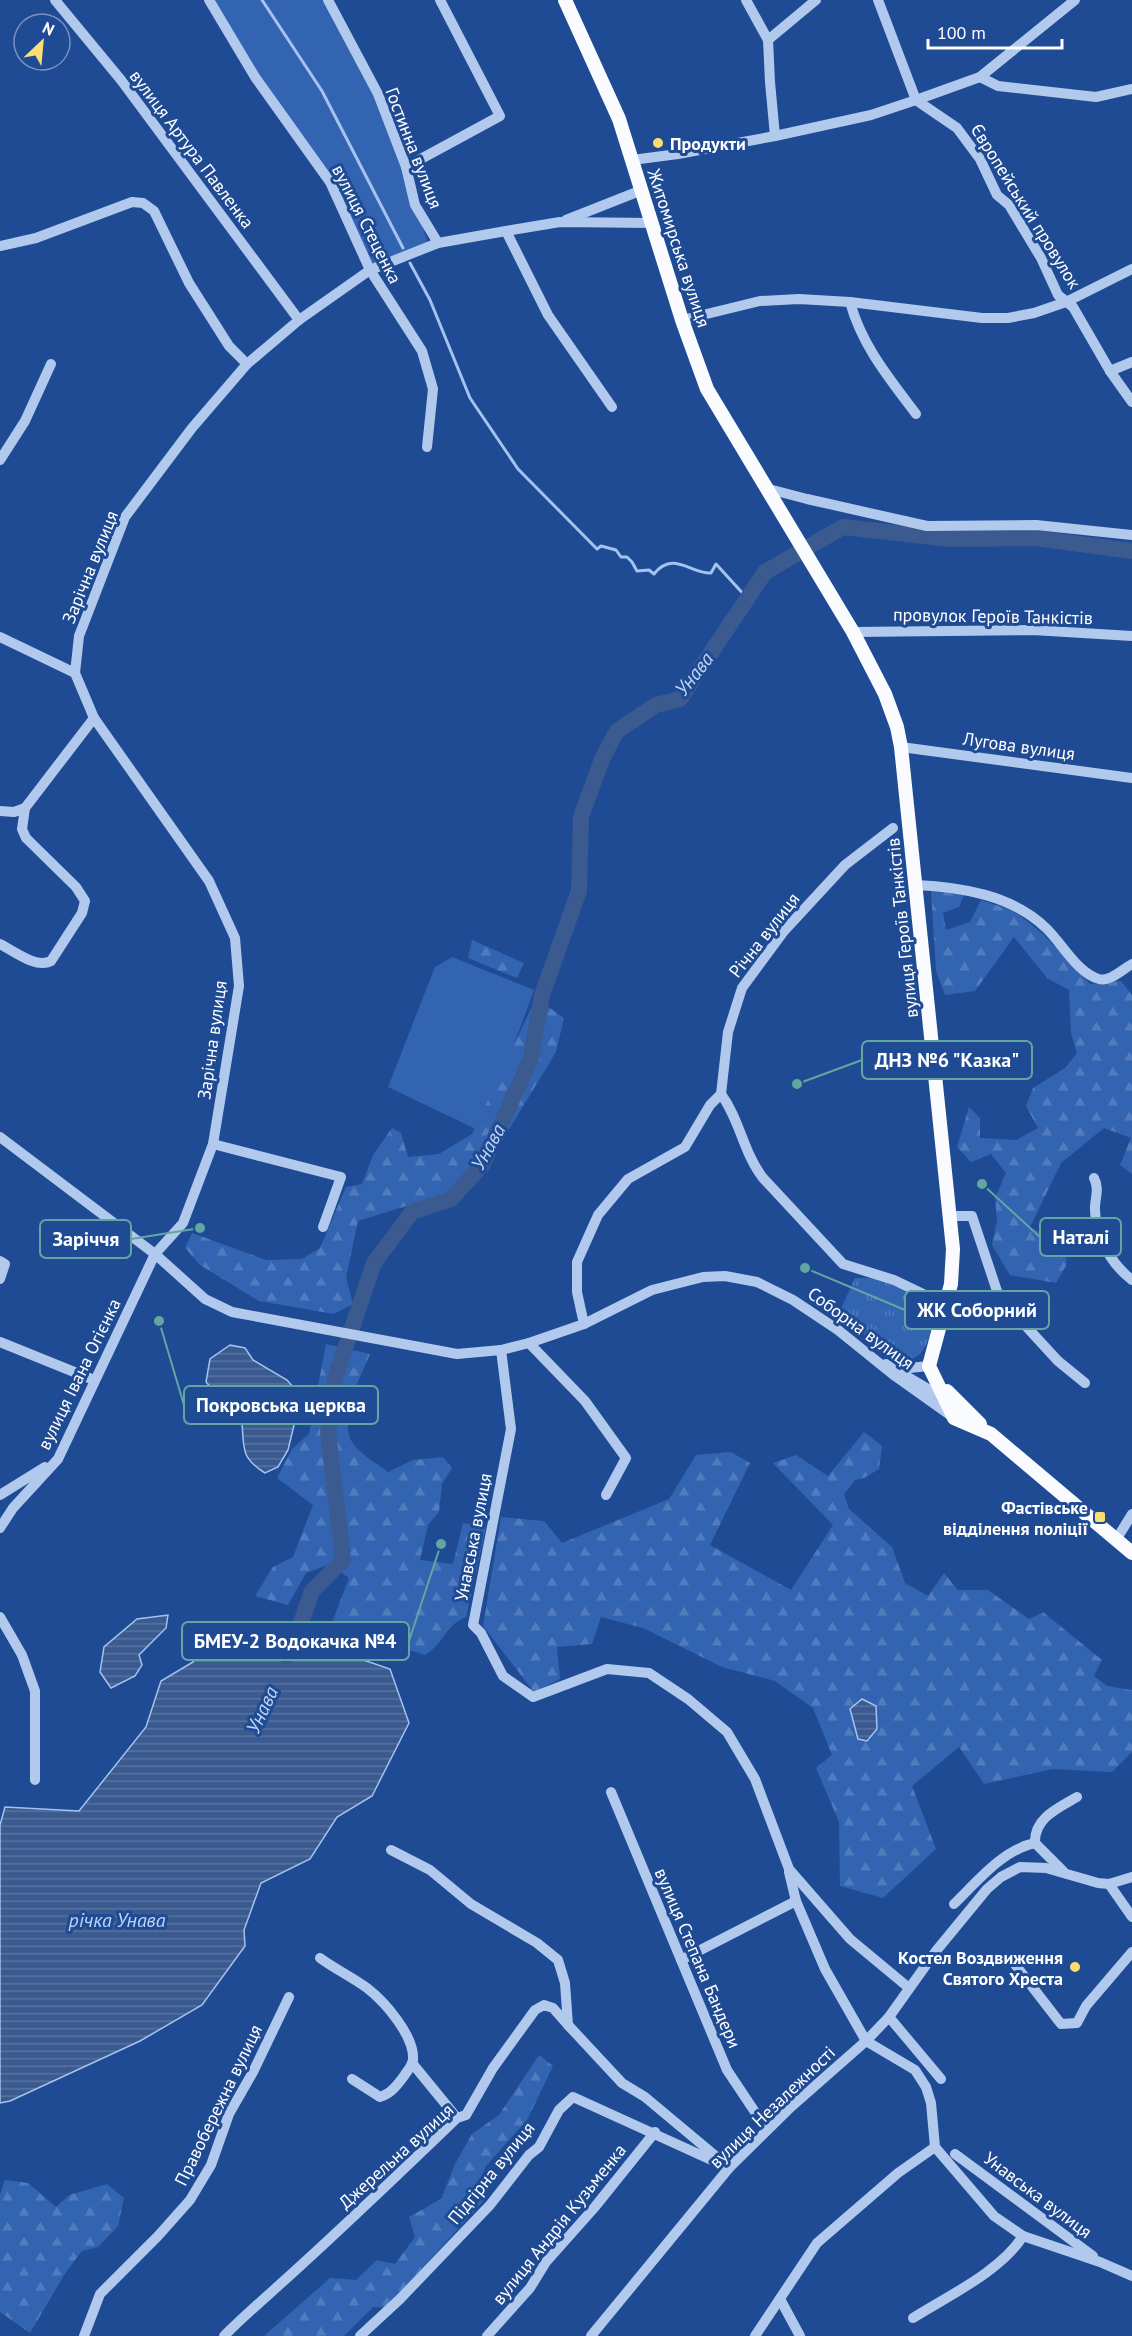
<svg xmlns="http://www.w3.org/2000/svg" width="1132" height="2336" font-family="'PT Sans',sans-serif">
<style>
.green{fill:#3364b2}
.forest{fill:url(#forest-firs)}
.park{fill:url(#park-tufts)}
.water{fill:url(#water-rules);stroke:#a5c3f0;stroke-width:1.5}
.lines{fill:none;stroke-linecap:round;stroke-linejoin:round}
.stream{stroke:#a5c3f0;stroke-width:3}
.river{stroke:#3a5a90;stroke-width:16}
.minor{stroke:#b2c9ee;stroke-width:10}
.major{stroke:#f9fbff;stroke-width:14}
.poi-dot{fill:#fcdd72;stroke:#1f4b94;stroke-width:2}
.labels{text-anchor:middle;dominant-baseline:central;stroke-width:6;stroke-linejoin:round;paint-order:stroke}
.poi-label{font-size:18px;font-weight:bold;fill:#fff;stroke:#1f4b94;text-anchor:end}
.street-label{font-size:18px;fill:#fff;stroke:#1f4b94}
.water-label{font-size:20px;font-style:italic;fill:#bed4f5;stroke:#1f4b94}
.leader{fill:none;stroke:#63a6a1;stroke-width:2}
.callout-dot{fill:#63a6a1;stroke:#1f4b94;stroke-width:2}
.callout{fill:#1f4b94;stroke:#63a6a1;stroke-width:2}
.callout-label{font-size:20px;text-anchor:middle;font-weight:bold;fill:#fff}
</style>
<defs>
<pattern id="forest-firs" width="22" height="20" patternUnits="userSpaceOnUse" patternTransform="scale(1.5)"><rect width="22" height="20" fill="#3364b2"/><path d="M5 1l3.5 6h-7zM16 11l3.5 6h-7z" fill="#527bbe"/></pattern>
<pattern id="park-tufts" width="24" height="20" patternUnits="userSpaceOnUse" patternTransform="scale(1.5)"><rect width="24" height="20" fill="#3364b2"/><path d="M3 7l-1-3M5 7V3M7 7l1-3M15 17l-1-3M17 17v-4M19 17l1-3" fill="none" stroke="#527bbe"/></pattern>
<pattern id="water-rules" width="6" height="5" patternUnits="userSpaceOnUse" patternTransform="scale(1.5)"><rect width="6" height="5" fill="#3a5a90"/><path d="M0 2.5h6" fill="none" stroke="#5873a1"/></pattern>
</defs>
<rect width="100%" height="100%" fill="#1f4b94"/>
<g class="green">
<polygon points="209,0 327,0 378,94 429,246 370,270 330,182"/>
<polygon points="452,957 534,990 482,1132 388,1087 435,967"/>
</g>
<g class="forest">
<polygon points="931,890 964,895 959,907 943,913 946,930 970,922 981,900 1014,911 1043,934 1090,984 1121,981 1132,995 1132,1174 1120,1165 1131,1138 1104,1128 1061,1163 1030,1227 1062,1244 1067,1264 1056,1283 1010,1275 992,1245 997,1221 995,1198 1006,1173 991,1154 971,1162 957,1147 969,1107 980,1118 980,1138 1016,1140 1038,1128 1026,1106 1033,1088 1065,1068 1077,1053 1071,1033 1069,990 1047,978 1014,937 975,991 945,995 936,971"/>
<polygon points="472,940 524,963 517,978 468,958"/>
<polygon points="534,1002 550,1008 564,1018 556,1052 494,1154 445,1194 358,1221 346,1277 353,1304 334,1314 259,1301 200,1265 185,1248 192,1233 266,1260 302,1259 320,1248 346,1187 362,1184 373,1155 392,1128 401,1133 408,1157 439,1154 472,1134"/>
<path d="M326,1344L370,1354C360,1379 341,1410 350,1438C355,1452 377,1463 388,1472L413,1460L443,1457L452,1468L442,1484L439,1512L428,1525L420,1560L453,1564L463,1523L486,1527L466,1617C445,1625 444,1644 425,1655L331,1625L349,1578L330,1564L306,1573L288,1605L255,1596L273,1567L293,1557L313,1505L277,1478L292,1449L309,1434Z"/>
<polygon points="864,1432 882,1446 879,1469 864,1478 855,1480 844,1494 849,1509 892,1547 905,1583 928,1596 944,1573 958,1590 988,1590 1029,1619 1043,1612 1102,1660 1094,1676 1107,1686 1132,1690 1132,1752 1112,1772 1052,1769 984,1784 959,1747 912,1786 936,1849 883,1898 840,1886 839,1822 816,1768 832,1755 813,1708 775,1681 722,1667 643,1628 601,1617 592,1644 557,1647 560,1679 534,1692 483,1626 501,1517 544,1521 562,1543 669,1499 696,1455 731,1452 750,1463 710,1545 791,1590 833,1525 773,1463 796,1455 828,1476"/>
<polygon points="539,2055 553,2066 527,2120 486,2166 476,2190 486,2198 386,2308 373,2307 344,2336 264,2336 330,2278 356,2280 377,2260 395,2264 415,2237 409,2217 441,2199 455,2164 472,2134 499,2115"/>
<polygon points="5,2180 28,2183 56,2207 69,2195 107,2184 124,2198 118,2226 98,2247 82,2251 66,2272 30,2333 0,2312 0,2195"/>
</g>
<path class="park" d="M855,1278H877L937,1304C931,1327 929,1369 896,1358L838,1315Z"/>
<g class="water">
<path d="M230,1345L245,1348L253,1360L287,1380L301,1396L288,1450L278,1467L265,1473C241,1458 244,1449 242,1423L232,1413L235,1403L217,1394L206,1382L210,1359Z"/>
<polygon points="168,1615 166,1628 139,1655 142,1665 135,1676 111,1688 100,1672 104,1647 137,1619"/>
<polygon points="234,1628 296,1637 390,1669 409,1723 372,1796 337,1817 310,1859 261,1883 244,1930 245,1946 202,2005 140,2041 10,2101 0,2103 0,1825 5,1807 79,1811 146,1727 161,1681 193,1662 195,1638"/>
<polygon points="862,1699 876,1706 877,1729 867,1741 858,1739 850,1709"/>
</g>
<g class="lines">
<g class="stream">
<polyline points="262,0 322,91 403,248"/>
<path d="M410,263L430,300L470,398L518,469L597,549L601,546L616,550L621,557H627L632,562L637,571L649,570L654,574C673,550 691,574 711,573L716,564L747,598"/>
</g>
<polyline class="river" points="287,1656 296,1637 312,1591 343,1560 328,1432 335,1378 374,1263 412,1212 451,1199 483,1164 531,1058 542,995 579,891 581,817 602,759 617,731 656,705 680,699 765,572 843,527 950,539 1035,538 1132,551"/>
<g class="minor">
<polyline points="55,0 121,80 299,320"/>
<polyline points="209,0 255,77 330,182 370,270 422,351 433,389 427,447"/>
<polyline points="328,0 378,94 406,167 415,205 438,243"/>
<polyline points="746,0 768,40 770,82 775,136"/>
<polyline points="878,0 916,100 957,128 980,159 997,195 1009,205 1041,258 1058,295 1073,307 1110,371 1132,402"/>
<polyline points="768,40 816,0"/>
<polyline points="980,77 998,86 1096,97 1132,89"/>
<polyline points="632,160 678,154 775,136 871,115 916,100 980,77 1075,0"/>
<polyline points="406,167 500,116 440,0"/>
<polyline points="566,220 642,190"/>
<polyline points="506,231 548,315 612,407"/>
<polyline points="0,246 36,238 132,202 143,203 154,211 189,283 229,346 247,364"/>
<path d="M850,302C862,346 889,378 916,414"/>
<polyline points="682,320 760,301 799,299 850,302 982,318 1008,318 1034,313 1066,302 1132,269"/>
<polyline points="1110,371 1132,362"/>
<polyline points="0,460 25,421 51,364"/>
<polyline points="765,488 807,499 927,526 1036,525 1132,535"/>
<polyline points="853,632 1033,630 1132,636"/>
<polyline points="0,637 75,673"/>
<polyline points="901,747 1132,778"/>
<polyline points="25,808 94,718"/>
<path d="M0,811L14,812L25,808L22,829L26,838L76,887L85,901L82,913L51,961C36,969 14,951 0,944"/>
<path d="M916,885C961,887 1012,895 1046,928C1061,942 1078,974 1099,979C1110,982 1123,969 1132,964"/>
<path d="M721,1094C740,1120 743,1152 763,1178L843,1264L894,1280L946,1305"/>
<polyline points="0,1137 155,1254 205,1299 232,1312 457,1354 501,1350 529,1343 584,1324 652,1290 703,1277 725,1276 757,1282 793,1300 838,1330 895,1376 954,1418"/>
<polyline points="213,1144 341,1177 323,1227"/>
<path d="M1094,1178C1099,1188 1096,1195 1095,1206C1094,1234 1110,1263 1132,1280"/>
<polyline points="951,1216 972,1216 999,1297 1058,1361 1085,1383"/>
<polyline points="0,1261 5,1264 0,1279"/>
<polyline points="584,1324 577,1292 577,1262 598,1215 628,1179 685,1147 710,1105 721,1094 728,1032 742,988 784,931 845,865 893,828"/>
<polyline points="0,1342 94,1380"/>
<polyline points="529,1343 585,1401 626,1458 606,1495"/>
<polyline points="501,1350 511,1429 473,1625 481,1633 503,1676 533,1697 607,1669 649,1673 688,1699 727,1732 755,1779 789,1869 850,1939 909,1988"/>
<polyline points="886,1364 945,1399"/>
<polyline points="899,1369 929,1366"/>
<polyline points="0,1495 45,1467"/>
<polyline points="0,1528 13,1508 58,1459 155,1254 183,1223 213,1144 239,986 235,938 209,881 94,718 75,673 79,636 125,517 192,428 247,364 299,320 370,270 438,243 506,231 560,222 652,223"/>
<polyline points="1116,1540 1132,1514"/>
<polyline points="0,1617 22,1655 35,1691 35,1780"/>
<polyline points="611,1792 727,2070 767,2130"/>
<polyline points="1035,1843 1063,1871"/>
<polyline points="391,1850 430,1870 471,1904 537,1943 558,1960 565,1983 568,2025 622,2083 645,2097 718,2158"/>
<polyline points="789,1872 796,1901 825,1969 866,2041 915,2070 926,2087 931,2103 935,2147 994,2216 1023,2236 1100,2262 1132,2276"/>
<polyline points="1109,1884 1132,1917"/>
<path d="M954,1904C977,1882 1002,1850 1035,1843C1034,1818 1058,1808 1077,1797"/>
<path d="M320,1958C335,1969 352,1977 367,1988C384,2001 415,2036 413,2060C412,2066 407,2071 404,2076C398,2084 391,2094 380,2097L352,2079"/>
<polyline points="1010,1958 1061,2024 1077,2023 1086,2006 1132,1952"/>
<polyline points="681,1960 796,1901"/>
<polyline points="889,2017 941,2079"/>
<polyline points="412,2063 457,2118"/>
<polyline points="955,2154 1093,2256"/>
<polyline points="780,2299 800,2336"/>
<path d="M913,2318C948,2296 1001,2271 1023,2236"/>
<polyline points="84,2336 100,2294 158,2236 190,2200 211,2165 229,2114 253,2072 289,1997"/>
<path d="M224,2336C248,2312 273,2291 298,2268C352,2219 405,2168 457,2118L466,2115L493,2068L535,2010L544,2005L553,2008L568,2025"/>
<polyline points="360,2336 400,2299 490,2205 529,2155 539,2147 559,2110 573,2097 729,2168"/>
<polyline points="487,2336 530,2288 546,2262 594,2208 655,2132"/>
<polyline points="591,2336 729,2168 791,2107 866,2041 889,2017 936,1951 987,1889 1001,1877 1020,1867 1046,1868 1098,1883 1109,1884 1132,1877"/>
<polyline points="755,2336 817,2243 898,2173 935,2147"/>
</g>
<g class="major">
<polyline points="565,0 619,119 682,320 707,389 853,632 885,694 897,727 901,747 953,1249 951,1284 929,1366 954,1418 991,1434 1132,1553"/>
<polyline points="947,1391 980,1424"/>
</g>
</g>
<g class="poi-dot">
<circle cx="658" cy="143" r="6"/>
<rect x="1094" y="1511" width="12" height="12" rx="3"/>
<circle cx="1075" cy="1967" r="6"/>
</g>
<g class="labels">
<g class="poi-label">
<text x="670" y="143" text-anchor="start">Продукти</text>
<text x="1088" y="1507">Фастівське<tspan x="1088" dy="21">відділення поліції</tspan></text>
<text x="1063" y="1957">Костел Воздвиження<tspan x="1063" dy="21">Святого Хреста</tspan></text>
</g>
<g class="street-label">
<text transform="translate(414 148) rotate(69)">Гостинна вулиця</text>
<text transform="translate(192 149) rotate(53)">вулиця Артура Павленка</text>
<text transform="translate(1026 206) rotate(58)">Європейський провулок</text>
<text transform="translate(367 224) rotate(63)">вулиця Стеценка</text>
<text transform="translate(679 248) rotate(72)">Житомирська вулиця</text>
<text transform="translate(90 567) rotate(-68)">Зарічна вулиця</text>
<text transform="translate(993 616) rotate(1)">провулок Героїв Танкістів</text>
<text transform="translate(1019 746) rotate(8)">Лугова вулиця</text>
<text transform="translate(902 928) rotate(-96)">вулиця Героїв Танкістів</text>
<text transform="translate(764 935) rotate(-52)">Річна вулиця</text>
<text transform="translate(212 1040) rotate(-82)">Зарічна вулиця</text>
<text transform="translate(861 1328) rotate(36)">Соборна вулиця</text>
<text transform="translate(79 1374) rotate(-64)">вулиця Івана Огієнка</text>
<text transform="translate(473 1537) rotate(-79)">Унавська вулиця</text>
<text transform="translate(698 1958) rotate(67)">вулиця Степана Бандери</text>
<text transform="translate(218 2105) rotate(-64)">Правобережна вулиця</text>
<text transform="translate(772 2107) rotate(-44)">вулиця Незалежності</text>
<text transform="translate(396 2156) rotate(-42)">Джерельна вулиця</text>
<text transform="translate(491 2173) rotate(-51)">Підгірна вулиця</text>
<text transform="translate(1038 2195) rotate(37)">Унавська вулиця</text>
<text transform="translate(559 2224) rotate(-51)">вулиця Андрія Кузьменка</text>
</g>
<g class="water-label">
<text transform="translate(694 674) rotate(-52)">Унава</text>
<text transform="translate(488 1147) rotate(-61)">Унава</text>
<text transform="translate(262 1710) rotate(-65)">Унава</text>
<text x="117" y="1920">річка Унава</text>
</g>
</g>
<path class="leader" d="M797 1084L862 1060M982 1184L1040 1237M200 1228L131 1239M805 1268L905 1310M159 1321L184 1405M441 1544L409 1641"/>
<g class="callout-dot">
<circle cx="797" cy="1084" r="6"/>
<circle cx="982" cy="1184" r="6"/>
<circle cx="200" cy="1228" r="6"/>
<circle cx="805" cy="1268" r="6"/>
<circle cx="159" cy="1321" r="6"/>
<circle cx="441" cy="1544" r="6"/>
</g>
<g class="callout">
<rect x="862" y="1041" width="170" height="38" rx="6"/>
<rect x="1040" y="1218" width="81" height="38" rx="6"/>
<rect x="40" y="1220" width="91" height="38" rx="6"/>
<rect x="905" y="1291" width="144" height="38" rx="6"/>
<rect x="184" y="1386" width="194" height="38" rx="6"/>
<rect x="182" y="1622" width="227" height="38" rx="6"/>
</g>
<g class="callout-label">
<text x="947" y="1067">ДНЗ №6 "Казка"</text>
<text x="1081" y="1244">Наталі</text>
<text x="86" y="1246">Заріччя</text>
<text x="977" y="1317">ЖК Соборний</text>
<text x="281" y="1412">Покровська церква</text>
<text x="295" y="1648">БМЕУ-2 Водокачка №4</text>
</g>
<g transform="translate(42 42) rotate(26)"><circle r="28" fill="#1f4b94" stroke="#7993bf" stroke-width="1.5"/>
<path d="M0-4.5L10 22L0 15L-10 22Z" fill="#fcdd72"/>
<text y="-9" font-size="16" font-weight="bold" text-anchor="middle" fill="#ffffff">N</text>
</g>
<path d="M928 39v9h134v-9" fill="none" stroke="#ffffff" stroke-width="3"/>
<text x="937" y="39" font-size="18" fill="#ffffff" stroke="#1f4b94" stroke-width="4.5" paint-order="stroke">100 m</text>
</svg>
